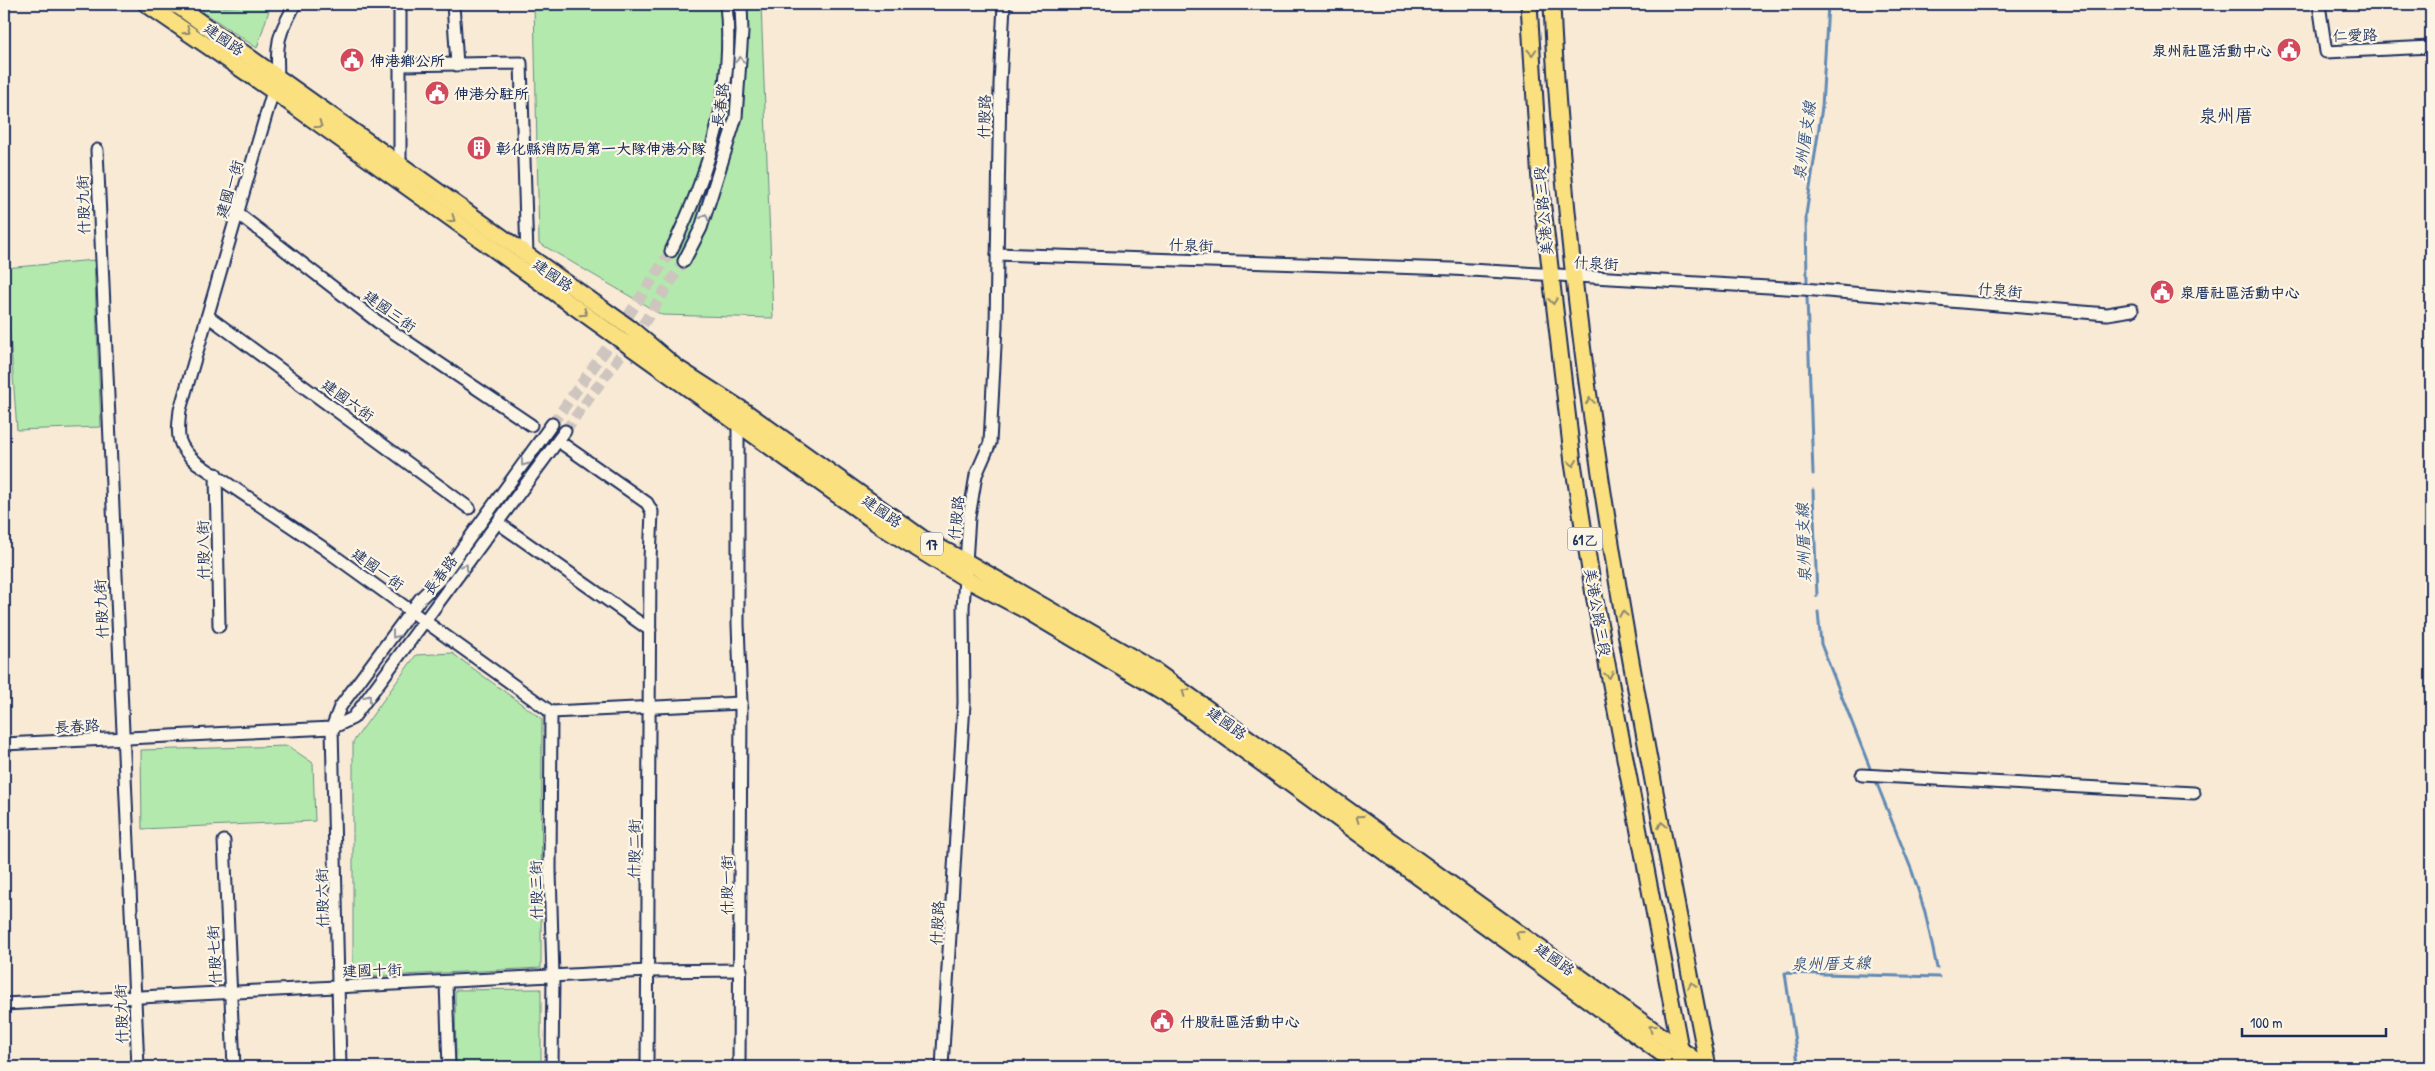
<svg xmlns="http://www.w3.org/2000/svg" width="2435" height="1071" font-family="'Patrick Hand','LXGW WenKai TC',sans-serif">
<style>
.green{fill:#b3e9ac;stroke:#678c85}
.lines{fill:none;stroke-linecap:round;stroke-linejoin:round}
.stream{stroke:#618ab4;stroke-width:3}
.minor-tunnel{stroke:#cdc5be;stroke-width:11;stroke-dasharray:11 5.5;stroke-linecap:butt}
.minor-casing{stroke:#1b2f5e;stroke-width:15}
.major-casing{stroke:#1b2f5e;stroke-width:19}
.minor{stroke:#fcf5e5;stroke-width:11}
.major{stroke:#fbe080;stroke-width:15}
.oneway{stroke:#8b886f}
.oneway2{stroke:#8c92a2}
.labels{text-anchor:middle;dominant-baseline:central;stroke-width:4.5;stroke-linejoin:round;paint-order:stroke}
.shield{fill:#fcf5e5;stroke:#5e6a86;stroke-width:1}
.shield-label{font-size:14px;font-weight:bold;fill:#1b2f5e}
.street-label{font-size:15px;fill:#1b2f5e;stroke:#fcf5e5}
.poi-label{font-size:15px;font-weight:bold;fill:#1b2f5e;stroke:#fcf5e5;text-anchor:start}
.water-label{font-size:16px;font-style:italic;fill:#385582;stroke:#fcf5e5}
.quarter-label{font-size:18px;fill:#1b2f5e;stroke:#fcf5e5}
</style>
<rect width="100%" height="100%" fill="#f9ead6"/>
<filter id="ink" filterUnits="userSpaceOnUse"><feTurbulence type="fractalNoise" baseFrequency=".02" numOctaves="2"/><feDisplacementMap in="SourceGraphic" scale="10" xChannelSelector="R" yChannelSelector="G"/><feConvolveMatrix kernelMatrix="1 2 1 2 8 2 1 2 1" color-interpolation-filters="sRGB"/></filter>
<g filter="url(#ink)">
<g class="green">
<polygon points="271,4 257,48 199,9"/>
<polygon points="534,4 761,4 773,318 662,315 539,243"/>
<polygon points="94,260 101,427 17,430 5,268"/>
<polygon points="452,653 542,719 541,968 363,977 353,964 353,742 416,655"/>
<polygon points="288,746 313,763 315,821 142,829 141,750"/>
<polygon points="541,989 541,1067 456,1067 455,990"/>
</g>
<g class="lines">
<g class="stream">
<polyline points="1807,281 1806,215 1822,107 1828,4"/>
<polyline points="1807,297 1813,474"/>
<polyline points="1813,490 1817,596"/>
<polyline points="1818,612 1821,644 1870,768"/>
<polyline points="1877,784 1912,871 1925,912 1937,968"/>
<polyline points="1797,1067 1798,1063 1785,973 1939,977"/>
</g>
<g class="minor-tunnel">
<polyline points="552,424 605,351 671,251"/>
<polyline points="565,431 642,326 684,261"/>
</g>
<defs>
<g id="minor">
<path d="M295,4C288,19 279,31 278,48C276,67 281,73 273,91L180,410C177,437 176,445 197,463L322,547L551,712L741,703"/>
<polyline points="400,4 400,166"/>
<polyline points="453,4 457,65"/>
<polyline points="2319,4 2326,52 2431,47"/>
<polyline points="400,65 521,63 527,256"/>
<polyline points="97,150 138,1067"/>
<polyline points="237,213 378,322 531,425"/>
<path d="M671,251C709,173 735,91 726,4"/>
<polyline points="997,254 1452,269 1803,289 2107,314 2132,310"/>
<polyline points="684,261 701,228 736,117 742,32 741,4"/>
<polyline points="209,317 469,508"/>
<polyline points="738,424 738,624 741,703 739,1067"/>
<polyline points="564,445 647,503 652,512 650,559 647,1067"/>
<polyline points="216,474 219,626"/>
<polyline points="504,527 650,630"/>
<polyline points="551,712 550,871 553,977 552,1067"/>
<polyline points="4,744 332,728 353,718 565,431"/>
<polyline points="1862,775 2194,793"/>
<polyline points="224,841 234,1067"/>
<polyline points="446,983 449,1067"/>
<polyline points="4,1004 648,971 741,970"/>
<polyline points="340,1067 332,728 340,707 420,599 440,579 552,424"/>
<polyline points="942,1067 964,703 963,608 969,517 976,475 990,443 996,326 1000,84 1004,4"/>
</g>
<g id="major">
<polyline points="146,4 273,91 882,527 966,579 1027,611 1165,693 1680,1067"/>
<polyline points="170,4 179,7 630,328 676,367 746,412 925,540 967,562 1151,668 1705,1067"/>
<polyline points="1529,4 1540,182 1573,463 1594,595 1681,1053"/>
<path d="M1552,4C1555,83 1562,162 1570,241C1599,519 1655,793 1708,1067"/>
</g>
</defs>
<use href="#minor" class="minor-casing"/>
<use href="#major" class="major-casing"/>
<use href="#minor" class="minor"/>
<use href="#major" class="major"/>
</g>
<defs><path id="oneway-chevron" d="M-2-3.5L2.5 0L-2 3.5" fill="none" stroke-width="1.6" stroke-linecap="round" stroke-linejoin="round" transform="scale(1.25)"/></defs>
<g class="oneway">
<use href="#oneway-chevron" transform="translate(187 31) rotate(35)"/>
<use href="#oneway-chevron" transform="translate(1532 52) rotate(87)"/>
<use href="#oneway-chevron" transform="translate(319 125) rotate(36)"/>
<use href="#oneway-chevron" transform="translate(452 219) rotate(35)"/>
<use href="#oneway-chevron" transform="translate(1553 301) rotate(83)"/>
<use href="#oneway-chevron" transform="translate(584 313) rotate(35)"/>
<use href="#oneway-chevron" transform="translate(1590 401) rotate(-98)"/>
<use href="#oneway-chevron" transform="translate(1573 463) rotate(82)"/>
<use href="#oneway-chevron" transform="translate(1623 614) rotate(-100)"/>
<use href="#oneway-chevron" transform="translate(1609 675) rotate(79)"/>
<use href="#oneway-chevron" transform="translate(1185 692) rotate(-144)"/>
<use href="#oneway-chevron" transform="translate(1359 818) rotate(-144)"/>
<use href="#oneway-chevron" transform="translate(1662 825) rotate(-101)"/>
<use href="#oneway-chevron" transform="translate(1519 934) rotate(-144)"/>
<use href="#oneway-chevron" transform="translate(1692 985) rotate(-101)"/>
<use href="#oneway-chevron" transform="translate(1652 1028) rotate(-144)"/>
</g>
<g class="oneway2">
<use href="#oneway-chevron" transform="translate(740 60) rotate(-86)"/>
<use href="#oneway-chevron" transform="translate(705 217) rotate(-73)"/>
<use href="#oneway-chevron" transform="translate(524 463) rotate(126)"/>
<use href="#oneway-chevron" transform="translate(465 567) rotate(-54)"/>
<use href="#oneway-chevron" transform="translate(395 635) rotate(127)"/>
<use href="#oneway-chevron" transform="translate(368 698) rotate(-53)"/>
</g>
</g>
<defs>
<symbol id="civic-disc" viewBox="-11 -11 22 22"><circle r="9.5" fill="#d1495b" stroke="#fcf5e5"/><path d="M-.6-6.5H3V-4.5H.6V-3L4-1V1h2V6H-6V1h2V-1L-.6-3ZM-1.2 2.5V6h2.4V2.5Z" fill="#fff"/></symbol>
<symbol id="building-disc" viewBox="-11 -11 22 22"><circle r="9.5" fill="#d1495b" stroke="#fcf5e5"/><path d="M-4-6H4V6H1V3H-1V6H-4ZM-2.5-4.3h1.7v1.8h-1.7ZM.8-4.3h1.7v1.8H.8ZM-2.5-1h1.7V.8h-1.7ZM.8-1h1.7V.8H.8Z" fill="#fff"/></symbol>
</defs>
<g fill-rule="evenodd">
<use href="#civic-disc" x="2275" y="36" width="28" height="28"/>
<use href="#civic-disc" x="338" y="46" width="28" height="28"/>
<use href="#civic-disc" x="423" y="79" width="28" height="28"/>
<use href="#building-disc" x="465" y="134" width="28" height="28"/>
<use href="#civic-disc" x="2148" y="278" width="28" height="28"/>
<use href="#civic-disc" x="1148" y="1007" width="28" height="28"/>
</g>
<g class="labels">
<g class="shield">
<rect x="1567.5" y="527.5" width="35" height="23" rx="4"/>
<rect x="921" y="532.5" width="22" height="23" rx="4"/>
</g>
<g class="shield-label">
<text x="1585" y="539">61乙</text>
<text x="932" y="544">17</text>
</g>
<g class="street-label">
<text transform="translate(2355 35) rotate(-1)">仁愛路</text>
<text transform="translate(224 39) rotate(35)">建國路</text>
<text transform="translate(720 105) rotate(-82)">長春路</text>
<text transform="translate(984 117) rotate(-89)">什股路</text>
<text transform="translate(229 189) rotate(-73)">建國一街</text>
<text transform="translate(83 205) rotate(-92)">什股九街</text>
<text transform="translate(1543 211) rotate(-95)">美港公路三段</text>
<text transform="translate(1191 245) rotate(2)">什泉街</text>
<text transform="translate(1596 263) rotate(3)">什泉街</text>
<text transform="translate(553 275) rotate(35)">建國路</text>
<text transform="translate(2000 290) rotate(5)">什泉街</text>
<text transform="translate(390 311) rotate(36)">建國三街</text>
<text transform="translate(348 400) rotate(36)">建國六街</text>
<text transform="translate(882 511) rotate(35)">建國路</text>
<text transform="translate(956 518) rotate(-84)">什股路</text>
<text transform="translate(203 550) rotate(-91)">什股八街</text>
<text transform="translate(378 569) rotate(36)">建國一街</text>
<text transform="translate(440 575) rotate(-53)">長春路</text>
<text transform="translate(101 609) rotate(-93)">什股九街</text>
<text transform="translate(1598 612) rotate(80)">美港公路三段</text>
<text transform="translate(1227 723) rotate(36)">建國路</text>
<text transform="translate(77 726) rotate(-3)">長春路</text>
<text transform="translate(634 849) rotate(-89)">什股二街</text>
<text transform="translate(726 885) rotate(-90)">什股一街</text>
<text transform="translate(536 890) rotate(-91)">什股三街</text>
<text transform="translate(322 898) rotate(-91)">什股六街</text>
<text transform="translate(937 923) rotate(-87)">什股路</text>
<text transform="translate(214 955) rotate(-93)">什股七街</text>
<text transform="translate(1555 959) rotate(36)">建國路</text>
<text transform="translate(372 970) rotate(-2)">建國十街</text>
<text transform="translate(121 1014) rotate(-92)">什股九街</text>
</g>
<g class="poi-label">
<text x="2272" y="50" text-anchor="end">泉州社區活動中心</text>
<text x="370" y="60">伸港鄉公所</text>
<text x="454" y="93">伸港分駐所</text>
<text x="496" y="148">彰化縣消防局第一大隊伸港分隊</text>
<text x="2180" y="292">泉厝社區活動中心</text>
<text x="1180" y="1021">什股社區活動中心</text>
</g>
<g class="water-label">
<text transform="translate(1804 141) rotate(-82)">泉州厝支線</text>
<text transform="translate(1803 543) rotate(-92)">泉州厝支線</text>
<text transform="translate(1831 963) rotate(-1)">泉州厝支線</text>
</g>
<g class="quarter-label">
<text x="2226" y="115">泉州厝</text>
</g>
</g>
<rect width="2435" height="1071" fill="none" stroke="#fcf5e5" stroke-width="20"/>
<rect x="10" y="10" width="2415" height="1051" fill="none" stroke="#1b2f5e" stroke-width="2" filter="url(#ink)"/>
<path d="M2242 1028v8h144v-8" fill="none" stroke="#1b2f5e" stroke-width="2.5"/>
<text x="2250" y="1028" font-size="15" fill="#1b2f5e" stroke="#fcf5e5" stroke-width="4" paint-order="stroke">100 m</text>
</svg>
